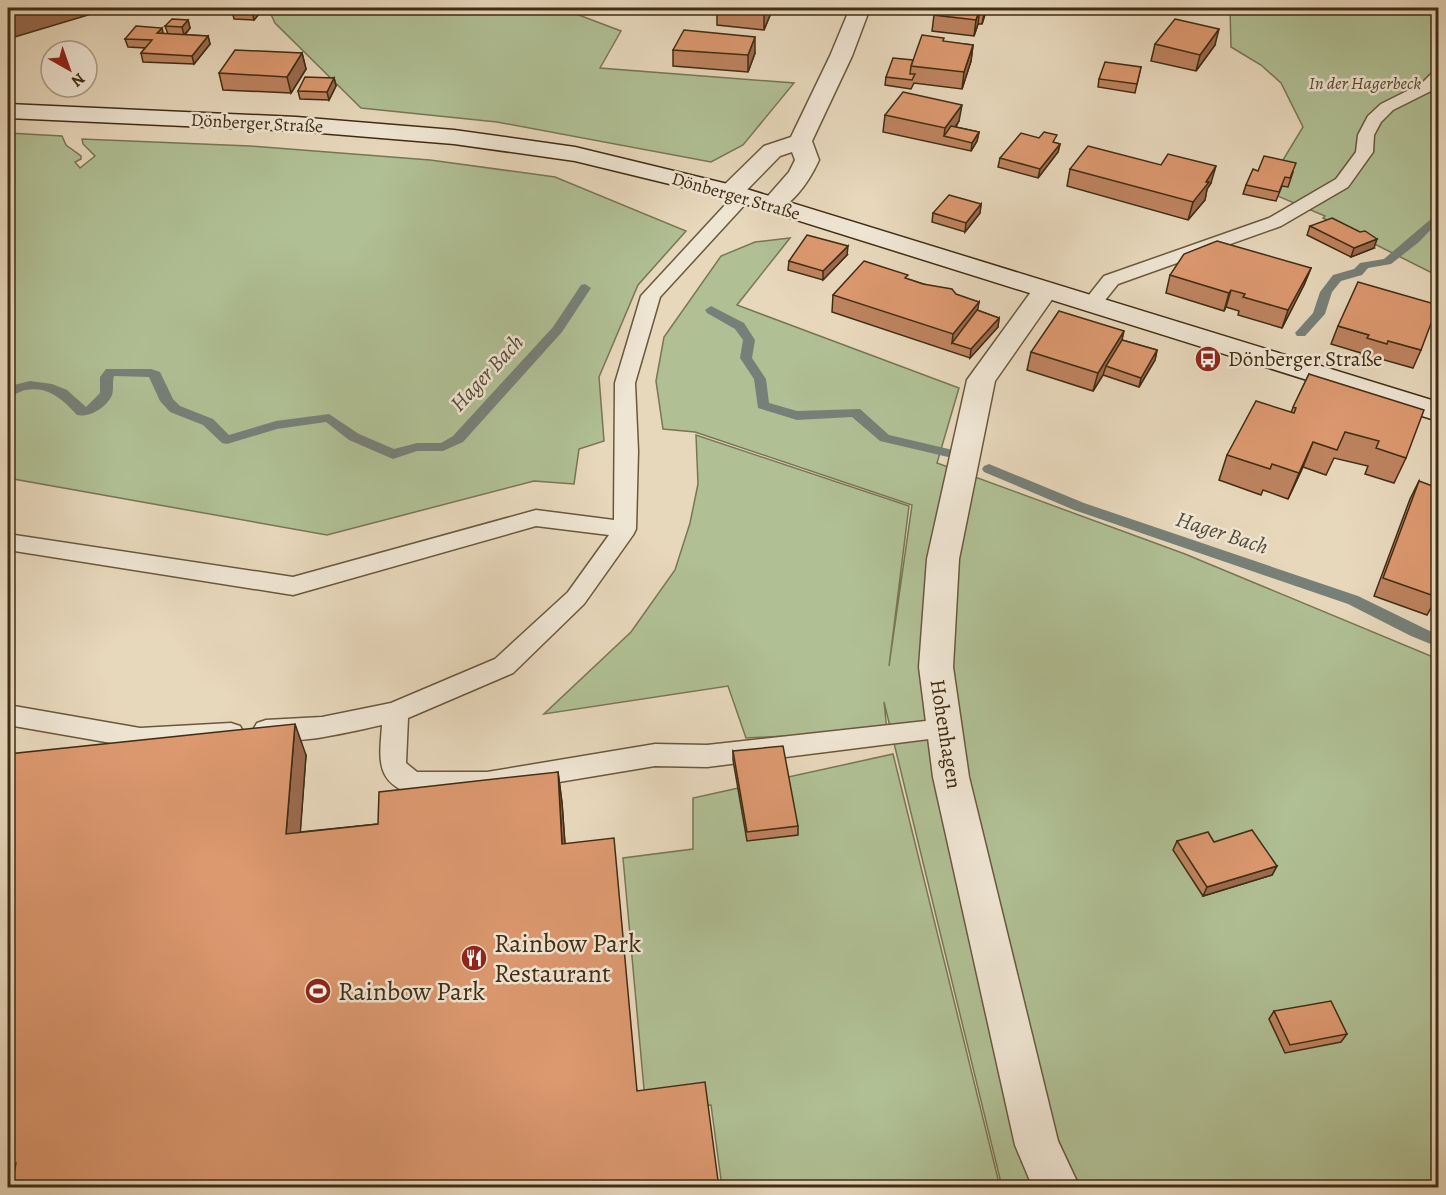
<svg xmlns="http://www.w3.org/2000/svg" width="1446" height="1195" font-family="Alegreya,serif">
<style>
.green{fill:#b0bf94;stroke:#787654;stroke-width:1.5}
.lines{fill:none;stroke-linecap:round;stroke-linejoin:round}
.stream{fill:#778078;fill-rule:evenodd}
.lane-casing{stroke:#6a583d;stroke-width:3}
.street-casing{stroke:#6a583d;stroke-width:3}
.secondary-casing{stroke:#412d13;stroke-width:3}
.lane{fill:#efe5d3;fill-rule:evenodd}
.street{fill:#efe5d3;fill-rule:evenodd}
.secondary{fill:#efe5d3;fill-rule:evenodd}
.wall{fill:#bd835f;stroke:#412d13;stroke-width:1.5}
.shaded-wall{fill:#9a6a4e;stroke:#412d13;stroke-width:1.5}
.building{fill:#dc986f;stroke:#412d13;stroke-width:1.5}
.labels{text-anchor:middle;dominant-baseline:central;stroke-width:5;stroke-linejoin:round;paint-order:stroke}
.far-park-label{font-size:18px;font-style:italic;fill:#574a2d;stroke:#efe5d3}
.far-street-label{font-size:18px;fill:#412d13;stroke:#efe5d3}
.poi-label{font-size:21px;fill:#412d13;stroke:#efe5d3;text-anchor:start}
.street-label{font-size:21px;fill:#412d13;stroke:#efe5d3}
.water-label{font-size:22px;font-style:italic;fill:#534935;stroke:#efe5d3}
.near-poi-label{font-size:26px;fill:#412d13;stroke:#efe5d3;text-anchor:start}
</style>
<rect width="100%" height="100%" fill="#e7d7bb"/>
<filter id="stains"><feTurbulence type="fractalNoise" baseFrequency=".00333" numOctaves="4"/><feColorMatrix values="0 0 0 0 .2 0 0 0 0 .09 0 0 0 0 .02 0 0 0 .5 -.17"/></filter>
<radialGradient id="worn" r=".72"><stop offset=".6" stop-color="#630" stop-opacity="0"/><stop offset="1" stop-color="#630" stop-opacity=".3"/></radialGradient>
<g class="green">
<polygon points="268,8 583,8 576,14 621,31 600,68 794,83 743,145 711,162 497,122 361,108 275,23"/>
<polygon points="1230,8 1438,8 1438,276 1323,218 1325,216 1254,186 1280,165 1303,127 1281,83 1261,65 1231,47"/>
<polygon points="8,133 62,136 66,145 81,156 81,159 75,162 80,168 95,156 83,144 82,139 250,146 430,160 555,177 686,231 638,285 599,377 604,441 579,449 574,484 534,481 327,535 8,478"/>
<polygon points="790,238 737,305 959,388 937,463 1185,554 1438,659 1438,1187 1002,1187 884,702 887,731 746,738 728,686 544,714 631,632 675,570 690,523 698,484 696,435 909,506 889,666 912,505 695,432 663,429 656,381 664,337 721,256 755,242"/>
<polygon points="893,754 1000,1187 722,1187 711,1105 646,1111 623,858 693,849 693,798"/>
</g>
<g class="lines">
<g class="stream">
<polygon points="1438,213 1438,222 1419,242 1391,264 1368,268 1362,275 1341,281 1332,292 1325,314 1305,336 1297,336 1295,333 1313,313 1320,292 1333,275 1354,269 1360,263 1384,259"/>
<path d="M585,284L591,288L562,332L463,442L443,451H417L393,459L349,440L326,422L277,429L227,444L222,443L203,425L170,412L160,401L149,377L114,376C112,382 114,389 112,395C107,407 90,418 77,415C63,400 49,386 26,390C19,391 14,396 8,397V388L10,386L30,381L52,384L67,390L86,407L100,393V377L106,369H151L160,372L173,399L180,406L213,419L229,435L276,421L329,414L359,434L394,449L417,443H441L453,436L553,327L581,285Z"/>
<polygon points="711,306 744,323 755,340 752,358 766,379 769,403 797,411 860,409 889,435 953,450 955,453 948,457 880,441 852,417 797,420 758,408 754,379 740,358 743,340 735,329 707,313 705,310"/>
<polygon points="989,464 1084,503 1358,596 1438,635 1438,647 1411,636 1348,604 1074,510 984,472 982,469 984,466"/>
</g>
<defs>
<g id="lane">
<polygon points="1438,71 1438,84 1433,90 1393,110 1381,122 1374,135 1373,152 1348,187 1281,226 1118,284 1098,309 1091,311 1081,305 1104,276 1269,218 1336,179 1356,152 1358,135 1368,116 1381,104 1421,84 1432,73"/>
<path d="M743,191L749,192L752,196L749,200L660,297L635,383L638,451L636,529L633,535L584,604L513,673L408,718L406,763L417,772H487L655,744L707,745L944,719L953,722L957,729L953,736L707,767L655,766L487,794H411C374,781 380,757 382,725C348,732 289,748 257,737L253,730L257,723L266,720L322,717L391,703L495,659L568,592L609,535L536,526L293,595L8,550V534L293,577L536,510L614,520L615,383L641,296L737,192Z"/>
<polygon points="8,705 140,728 231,723 240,726 244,733 240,740 231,743 140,748 8,725"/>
</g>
<g id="street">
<path d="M850,8H870L852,56L812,141L819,160C810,180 788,216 763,210L760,205L789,172L795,160L792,152L780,156L740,197L731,199L722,197L719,192L722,187L764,146L791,137L830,56Z"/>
<polygon points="1045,283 1054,285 1058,291 995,381 959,559 953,667 969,777 1058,1141 1080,1188 1033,1188 1015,1145 933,777 919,667 927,559 967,380 1036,285"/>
</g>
<polygon id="secondary" points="8,104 296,117 454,130 575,147 740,187 1438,402 1438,421 723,197 575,161 454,144 296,131 8,118"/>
</defs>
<use href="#lane" class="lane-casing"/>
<use href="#street" class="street-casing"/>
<use href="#secondary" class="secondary-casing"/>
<use href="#lane" class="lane"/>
<use href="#street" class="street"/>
<use href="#secondary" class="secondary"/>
</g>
<g class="wall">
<polygon points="235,8 259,14 254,20 234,19 232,11"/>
<polygon points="773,8 764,30 717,25 717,9"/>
<polygon points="802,8 826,8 825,10"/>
<polygon points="936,8 987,8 982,24 978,24 974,36 932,31 934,15"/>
<polygon points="188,20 190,28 185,35 208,36 210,44 194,64 143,62 141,53 145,48 128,47 125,39 168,34 165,26"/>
<polygon points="944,42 973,45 971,61 962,89 914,83 911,89 885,85 886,77"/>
<polygon points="1155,44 1215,45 1196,71 1151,61"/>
<polygon points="673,50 755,53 748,72 673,66"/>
<polygon points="302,53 306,69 291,93 223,90 219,73"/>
<polygon points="1141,67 1135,93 1098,87 1099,79"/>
<polygon points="334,78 336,86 329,100 300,99 298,91"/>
<polygon points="885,115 959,121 956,127 979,132 977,141 971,151 883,132"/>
<polygon points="1056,143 1060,144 1058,152 1038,178 998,167 1000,158"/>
<polygon points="1070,169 1211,183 1207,189 1205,200 1188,220 1067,186"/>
<polygon points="1258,171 1293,172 1288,187 1282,186 1276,201 1243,194 1246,185"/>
<polygon points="981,204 980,213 965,232 932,222 933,213"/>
<polygon points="1310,226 1374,248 1351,257 1307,235"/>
<polygon points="847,255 823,280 788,270 789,261"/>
<polygon points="1311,268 1304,285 1282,328 1238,315 1239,311 1226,307 1224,311 1166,293 1170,275"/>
<polygon points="908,279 979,302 977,310 999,318 998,327 970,358 832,312 833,295"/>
<polygon points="1338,326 1421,350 1413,368 1381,359 1379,362 1360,356 1361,353 1331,344"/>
<polygon points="1122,340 1157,350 1155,360 1139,387 1103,375 1093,391 1027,370 1031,352"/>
<polygon points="1309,374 1406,458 1394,483 1365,474 1368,466 1334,458 1326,475 1303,467 1288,499 1263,490 1261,495 1219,480 1227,455 1291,412"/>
<polygon points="1419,481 1437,597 1427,615 1374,596 1410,499"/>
<polygon points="733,751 798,826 798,835 747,841 733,760"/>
<polygon points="8,754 306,755 300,832 378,824 558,772 562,803 565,844 637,1091 719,1188 8,1188"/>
<polygon points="1177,841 1214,842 1277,866 1272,875 1203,896 1173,850"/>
<polygon points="1274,1011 1347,1034 1341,1042 1285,1053 1269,1019"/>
</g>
<g class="shaded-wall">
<polygon points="28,8 85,8 88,15 8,39 8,14"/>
<polygon points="256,8 258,8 259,14 254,20 252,12"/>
<polygon points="767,8 773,8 764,30 764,14"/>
<polygon points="980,8 978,24 974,36 976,20"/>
<polygon points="985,8 987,8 982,24"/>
<polygon points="188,20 190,28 184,35 182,27"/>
<polygon points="162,28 164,36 157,33"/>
<polygon points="1219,29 1215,45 1196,71 1200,55"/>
<polygon points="208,36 210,44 194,64 192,56"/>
<polygon points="755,37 755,53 748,72 748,55"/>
<polygon points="973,45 971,61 962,89 964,72"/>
<polygon points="302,53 306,69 291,93 287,77"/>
<polygon points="334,78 336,86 329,100 327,92"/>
<polygon points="962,105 959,121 948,137 944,136 945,128"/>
<polygon points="979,132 977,141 971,151 972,143"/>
<polygon points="1060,144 1058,152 1038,178 1040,169"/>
<polygon points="1216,166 1211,183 1207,189 1205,200 1188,220 1193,202"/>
<polygon points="981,204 980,213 965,232 966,223"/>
<polygon points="1377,239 1374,248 1351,257 1354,248"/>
<polygon points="848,246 847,255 823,280 823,271"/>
<polygon points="1311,268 1304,285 1282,328 1288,310"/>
<polygon points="1231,290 1226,307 1224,311 1229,293"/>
<polygon points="979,302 976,320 952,343 953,334"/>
<polygon points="999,318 998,327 970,358 971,349"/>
<polygon points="1124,331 1120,349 1106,366 1103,375 1093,391 1098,373"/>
<polygon points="1157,350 1155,360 1139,387 1141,378"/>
<polygon points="1313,442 1303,467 1288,499 1299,473"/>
<polygon points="295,724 306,755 298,864 286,834"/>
<polygon points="558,772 562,803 567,874 562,844"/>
<polygon points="1277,866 1272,875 1203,896 1207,887"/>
</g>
<g class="building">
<polygon points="8,8 28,8 8,14"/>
<polygon points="235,8 256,8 252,12 232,11"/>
<polygon points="718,8 767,8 764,14 717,9"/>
<polygon points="936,8 985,8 980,8 976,20 934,15"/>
<polygon points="172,19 188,20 182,27 165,26"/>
<polygon points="1175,19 1219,29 1200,55 1155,44"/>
<polygon points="136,26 162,28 157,33 208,36 192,56 141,53 152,40 125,39"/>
<polygon points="684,30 755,37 748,55 673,50"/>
<polygon points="922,35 944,38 943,41 973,45 964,72 911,66"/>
<polygon points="235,50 302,53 287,77 219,73"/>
<polygon points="893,58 913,60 911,66 910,74 915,74 912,80 886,77"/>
<polygon points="1105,62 1141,67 1137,84 1099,79"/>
<polygon points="305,77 334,78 327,92 298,91"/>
<polygon points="903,92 962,105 945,128 885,115"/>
<polygon points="951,126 979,132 972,143 944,136"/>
<polygon points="1044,132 1057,135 1053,142 1060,144 1040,169 1000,158 1021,133 1039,138"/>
<polygon points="1088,146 1161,165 1168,154 1216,166 1206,182 1209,182 1193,202 1070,169"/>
<polygon points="1264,156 1296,163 1290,178 1285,177 1279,192 1246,185 1253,169 1258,171"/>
<polygon points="949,195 981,204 966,223 933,213"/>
<polygon points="1332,218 1360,232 1365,231 1377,239 1354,248 1310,226"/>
<polygon points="807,235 848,246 823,271 789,261"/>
<polygon points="1217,241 1311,268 1288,310 1243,297 1245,294 1231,290 1229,293 1170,275 1184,254"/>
<polygon points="864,261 908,275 905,278 923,284 952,289 956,294 979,302 953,334 833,295"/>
<polygon points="1358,282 1438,305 1421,350 1388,341 1387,344 1367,338 1369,335 1338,326"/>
<polygon points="977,310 999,318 971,349 952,343"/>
<polygon points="1059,311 1124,331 1098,373 1031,352"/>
<polygon points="1122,340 1157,350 1141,378 1106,366"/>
<polygon points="1309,374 1424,410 1406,458 1376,448 1379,441 1345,432 1337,450 1313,442 1299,473 1272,464 1270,469 1227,455 1256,401 1294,413 1296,408 1293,407"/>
<polygon points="1419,481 1438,488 1438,592 1437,597 1383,578"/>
<polygon points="295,724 286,834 378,824 379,792 558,772 562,844 614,838 637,1091 705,1082 719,1188 11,1188 16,1163 8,1164 8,754"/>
<polygon points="783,746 798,826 747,832 733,751"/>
<polygon points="1252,830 1277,866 1207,887 1177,841 1208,832 1214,842"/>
<polygon points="1331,1001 1347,1034 1290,1045 1274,1011"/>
</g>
<defs>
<symbol id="bus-disc" viewBox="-11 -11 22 22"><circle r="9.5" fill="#8f2418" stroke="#efe5d3"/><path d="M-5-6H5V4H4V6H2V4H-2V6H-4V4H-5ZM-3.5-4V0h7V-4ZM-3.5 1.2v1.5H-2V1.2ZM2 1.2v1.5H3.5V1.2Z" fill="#fff"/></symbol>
<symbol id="restaurant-disc" viewBox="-11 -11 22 22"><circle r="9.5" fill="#8f2418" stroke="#efe5d3"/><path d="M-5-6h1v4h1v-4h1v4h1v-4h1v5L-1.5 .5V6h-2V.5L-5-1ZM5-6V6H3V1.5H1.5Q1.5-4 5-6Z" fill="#fff"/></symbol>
<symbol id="stadium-disc" viewBox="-11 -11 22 22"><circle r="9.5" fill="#8f2418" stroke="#efe5d3"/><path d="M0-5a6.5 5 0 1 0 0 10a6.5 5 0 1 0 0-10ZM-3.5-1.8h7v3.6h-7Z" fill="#fff"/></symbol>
</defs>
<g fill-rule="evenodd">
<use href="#bus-disc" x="1193" y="344" width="30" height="30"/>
<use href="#restaurant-disc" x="459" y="943" width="30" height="30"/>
<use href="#stadium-disc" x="303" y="976" width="30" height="30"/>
</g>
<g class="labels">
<g class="far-park-label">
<text x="1365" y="83">In der Hagerbeck</text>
</g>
<g class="far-street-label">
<text transform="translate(257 123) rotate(3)">Dönberger Straße</text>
<text transform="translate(736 196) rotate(16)">Dönberger Straße</text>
</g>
<g class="poi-label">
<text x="1228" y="359">Dönberger Straße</text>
</g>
<g class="street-label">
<text transform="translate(946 734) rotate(81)">Hohenhagen</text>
</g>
<g class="water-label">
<text transform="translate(487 373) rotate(-47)">Hager Bach</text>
<text transform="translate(1222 533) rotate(18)">Hager Bach</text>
</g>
<g class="near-poi-label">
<text x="494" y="943">Rainbow Park<tspan x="494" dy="30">Restaurant</tspan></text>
<text x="338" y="991">Rainbow Park</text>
</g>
</g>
<rect width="1446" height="1195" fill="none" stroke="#e7d7bb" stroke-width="30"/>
<rect x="9" y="9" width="1428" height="1177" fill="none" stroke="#412d13" stroke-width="3"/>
<rect x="15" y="15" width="1416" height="1165" fill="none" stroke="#412d13" stroke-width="1.5"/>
<g transform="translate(69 69) rotate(140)"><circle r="28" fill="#efe5d3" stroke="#a99b86" stroke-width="1.5"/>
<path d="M0-4.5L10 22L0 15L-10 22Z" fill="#8f2418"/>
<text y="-9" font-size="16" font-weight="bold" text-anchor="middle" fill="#412d13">N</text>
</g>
<rect width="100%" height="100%" filter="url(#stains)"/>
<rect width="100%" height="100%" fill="url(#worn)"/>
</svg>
